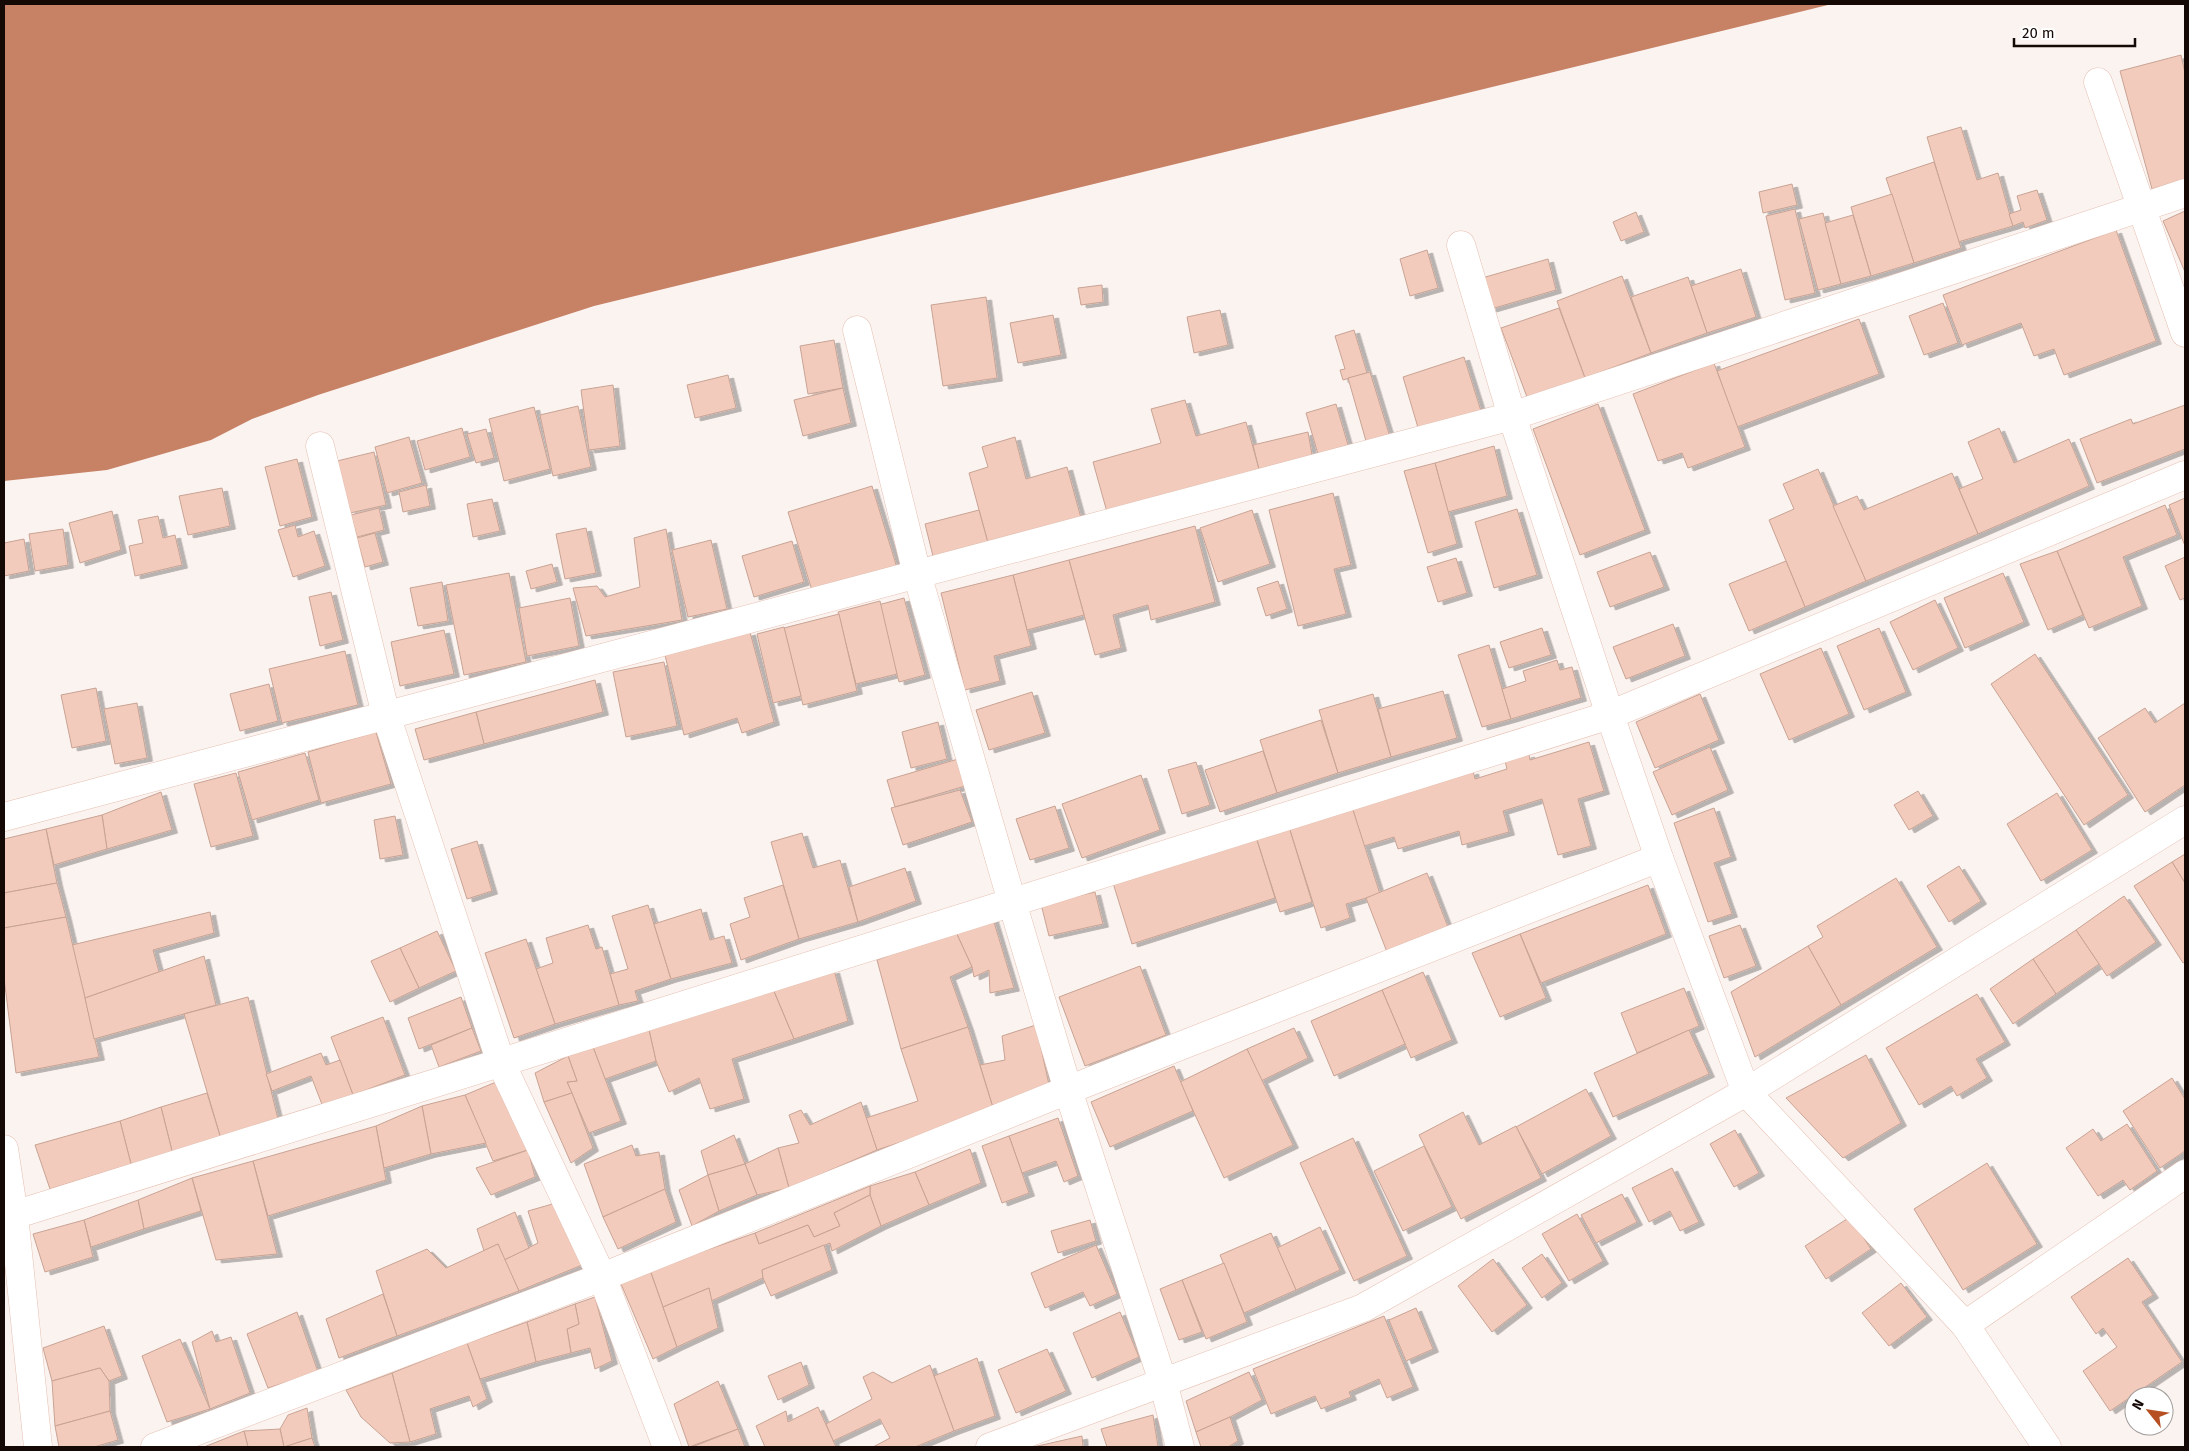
<svg xmlns="http://www.w3.org/2000/svg" width="2189" height="1451" font-family="'Fira Sans',sans-serif">
<style>
.water{fill:#c78165}
.building{fill:#f2cbbc;stroke:#c8a394;filter:url(#shadow)}
.lines{fill:none;stroke-linecap:round;stroke-linejoin:round}
.street-casing{stroke:#e6c0b2;stroke-width:29}
.street{stroke:#fff;stroke-width:28}
</style>
<defs>
<filter id="shadow"><feDropShadow dx="5.5" dy="3" stdDeviation="0" flood-color="#0004"/></filter>
</defs>
<rect width="100%" height="100%" fill="#fbf3f0"/>
<polygon class="water" points="4,4 1832,4 594,306 318,395 252,419 211,440 107,470 4,481"/>
<g class="building">
<polygon points="2181,55 2185,73 2185,179 2152,189 2120,71"/>
<polygon points="1961,127 1977,180 1998,173 2013,226 1958,242 1927,137"/>
<polygon points="1934,162 1961,248 1914,263 1886,178"/>
<polygon points="1792,184 1797,205 1763,213 1759,192"/>
<polygon points="2037,190 2047,220 2025,228 2023,222 2013,226 2009,214 2021,210 2017,196"/>
<polygon points="1892,194 1914,263 1871,276 1851,207"/>
<polygon points="1795,209 1815,293 1785,300 1766,216"/>
<polygon points="2185,211 2185,272 2163,221"/>
<polygon points="1636,212 1644,232 1621,241 1613,222"/>
<polygon points="1823,213 1841,284 1818,290 1799,219"/>
<polygon points="1853,215 1871,276 1841,284 1825,223"/>
<polygon points="2116,230 2156,341 2064,375 2054,349 2034,356 2021,323 1962,345 1943,295"/>
<polygon points="1427,250 1438,288 1410,296 1400,259"/>
<polygon points="1548,259 1556,290 1491,309 1482,278"/>
<polygon points="1741,269 1756,317 1707,333 1691,286"/>
<polygon points="1622,276 1651,353 1585,378 1557,301"/>
<polygon points="1688,277 1707,333 1651,353 1631,297"/>
<polygon points="1102,285 1103,302 1081,305 1078,288"/>
<polygon points="986,297 997,378 943,386 931,305"/>
<polygon points="1943,303 1958,343 1924,355 1909,316"/>
<polygon points="1559,308 1585,378 1527,397 1501,328"/>
<polygon points="1220,310 1228,345 1194,353 1187,317"/>
<polygon points="1053,315 1061,355 1018,363 1010,323"/>
<polygon points="1859,319 1879,374 1737,427 1717,371"/>
<polygon points="1354,330 1367,373 1343,380 1340,370 1345,369 1335,336"/>
<polygon points="834,340 843,388 808,394 800,346"/>
<polygon points="1464,357 1481,411 1419,431 1403,377"/>
<polygon points="1714,363 1745,447 1688,468 1682,453 1658,461 1633,394"/>
<polygon points="1370,372 1390,437 1366,441 1348,378"/>
<polygon points="728,375 736,408 695,418 687,385"/>
<polygon points="613,385 620,446 589,450 581,390"/>
<polygon points="843,388 851,423 803,436 794,400"/>
<polygon points="1185,400 1196,436 1246,422 1259,469 1107,512 1093,462 1161,443 1151,409"/>
<polygon points="1336,404 1348,445 1318,454 1306,413"/>
<polygon points="1598,404 1645,530 1580,555 1533,429"/>
<polygon points="2185,405 2185,449 2097,483 2080,439 2131,419 2133,424"/>
<polygon points="578,406 591,467 553,476 540,415"/>
<polygon points="534,407 550,469 504,481 489,419"/>
<polygon points="462,428 470,457 425,470 417,441"/>
<polygon points="1999,428 2014,463 2069,439 2089,486 1978,534 1959,489 1983,479 1968,442"/>
<polygon points="486,429 494,458 476,463 467,434"/>
<polygon points="1308,432 1312,455 1259,469 1253,445"/>
<polygon points="409,437 422,483 387,493 375,447"/>
<polygon points="1015,437 1026,479 1067,467 1081,518 988,543 969,473 988,467 982,447"/>
<polygon points="1494,446 1507,496 1448,512 1435,463"/>
<polygon points="374,452 386,505 350,513 337,461"/>
<polygon points="297,459 312,517 280,526 265,467"/>
<polygon points="1435,463 1457,544 1428,553 1404,471"/>
<polygon points="1818,469 1866,581 1805,607 1769,520 1794,509 1783,484"/>
<polygon points="1952,473 1978,534 1866,581 1833,506 1857,496 1864,510"/>
<polygon points="426,485 430,506 403,512 399,492"/>
<polygon points="872,486 898,571 814,597 788,512"/>
<polygon points="222,488 230,526 188,535 179,496"/>
<polygon points="1333,493 1351,565 1334,569 1346,614 1298,626 1269,510"/>
<polygon points="2185,498 2185,546 2169,505"/>
<polygon points="492,499 500,531 473,537 467,504"/>
<polygon points="2165,505 2177,535 2123,557 2142,606 2089,628 2057,551"/>
<polygon points="379,508 384,530 357,537 351,515"/>
<polygon points="1517,509 1537,575 1494,588 1475,522"/>
<polygon points="979,510 988,543 933,556 925,524"/>
<polygon points="1252,510 1270,564 1218,582 1200,528"/>
<polygon points="112,511 121,550 80,563 69,523"/>
<polygon points="158,516 163,538 175,535 182,565 135,576 129,546 143,543 138,520"/>
<polygon points="295,525 298,537 314,531 325,566 293,577 278,530"/>
<polygon points="1195,526 1215,602 1151,620 1148,605 1113,615 1121,648 1095,655 1069,560"/>
<polygon points="586,528 596,573 565,579 556,534"/>
<polygon points="63,529 68,565 35,571 29,534"/>
<polygon points="666,529 682,620 586,636 573,588 597,586 605,597 640,587 634,538"/>
<polygon points="375,533 383,562 365,567 357,538"/>
<polygon points="24,539 29,571 4,576 4,543"/>
<polygon points="711,540 727,609 688,617 672,550"/>
<polygon points="792,541 804,582 754,597 742,556"/>
<polygon points="2057,551 2083,615 2048,630 2020,564"/>
<polygon points="1650,552 1664,587 1610,607 1597,572"/>
<polygon points="2185,557 2185,598 2180,600 2165,566"/>
<polygon points="1456,558 1467,593 1438,602 1427,567"/>
<polygon points="1069,560 1084,615 1027,630 1013,575"/>
<polygon points="1786,561 1805,607 1749,631 1729,584"/>
<polygon points="552,564 557,582 531,589 526,571"/>
<polygon points="509,573 526,662 464,675 446,585"/>
<polygon points="2003,573 2024,622 1965,648 1944,598"/>
<polygon points="1013,575 1031,646 994,656 1000,681 965,690 941,593"/>
<polygon points="1278,581 1287,609 1266,616 1257,588"/>
<polygon points="442,582 448,621 418,626 410,588"/>
<polygon points="331,592 343,640 320,646 309,597"/>
<polygon points="570,598 579,646 527,656 519,608"/>
<polygon points="904,598 925,675 899,682 878,605"/>
<polygon points="1935,600 1958,648 1913,670 1890,622"/>
<polygon points="880,601 897,674 856,684 838,612"/>
<polygon points="839,614 857,691 803,705 784,628"/>
<polygon points="1673,624 1685,656 1626,679 1613,647"/>
<polygon points="784,627 801,696 773,703 757,634"/>
<polygon points="1542,628 1551,655 1509,668 1500,642"/>
<polygon points="1879,628 1906,692 1864,710 1837,646"/>
<polygon points="444,630 454,674 400,686 391,642"/>
<polygon points="750,632 774,722 742,733 737,718 684,735 665,655"/>
<polygon points="1489,645 1511,719 1482,727 1458,655"/>
<polygon points="1821,648 1849,714 1789,740 1760,674"/>
<polygon points="345,651 358,705 282,723 269,669"/>
<polygon points="2035,654 2128,795 2084,825 1991,684"/>
<polygon points="1557,660 1560,670 1572,667 1581,698 1511,719 1502,689 1526,681 1523,671"/>
<polygon points="664,662 677,726 626,737 613,672"/>
<polygon points="595,680 603,712 484,744 476,712"/>
<polygon points="269,684 278,721 240,731 230,694"/>
<polygon points="96,688 106,741 72,748 61,695"/>
<polygon points="1443,691 1457,738 1391,757 1378,709"/>
<polygon points="1032,692 1045,733 989,750 976,710"/>
<polygon points="1373,694 1391,757 1338,773 1319,710"/>
<polygon points="1700,694 1719,740 1655,768 1636,722"/>
<polygon points="137,703 147,758 115,764 104,709"/>
<polygon points="2185,703 2185,785 2145,812 2098,738 2145,708 2155,723"/>
<polygon points="476,712 484,744 424,760 415,729"/>
<polygon points="1321,720 1338,773 1277,793 1260,740"/>
<polygon points="938,722 947,759 911,768 902,732"/>
<polygon points="376,732 391,784 321,803 308,752"/>
<polygon points="1589,742 1604,791 1578,799 1591,846 1558,855 1542,799 1503,811 1509,832 1462,845 1459,831 1398,849 1394,837 1364,846 1352,807 1473,771 1475,779 1507,769 1505,761 1529,754 1530,760"/>
<polygon points="1710,747 1728,790 1672,815 1653,772"/>
<polygon points="1263,751 1277,793 1220,812 1205,770"/>
<polygon points="305,753 319,800 252,820 238,772"/>
<polygon points="958,759 965,786 895,807 887,780"/>
<polygon points="1196,762 1210,805 1182,814 1168,770"/>
<polygon points="236,773 253,836 211,847 194,784"/>
<polygon points="1141,775 1160,830 1082,858 1062,804"/>
<polygon points="960,790 972,822 903,845 891,808"/>
<polygon points="1918,791 1933,816 1909,830 1894,805"/>
<polygon points="161,792 172,830 107,849 102,815"/>
<polygon points="2057,793 2092,850 2041,881 2007,824"/>
<polygon points="1055,806 1069,848 1030,860 1016,819"/>
<polygon points="1352,807 1380,894 1346,904 1350,918 1321,928 1289,827"/>
<polygon points="1714,808 1731,857 1714,863 1732,914 1708,922 1674,823"/>
<polygon points="102,815 107,849 54,865 46,829"/>
<polygon points="395,816 403,855 380,859 374,820"/>
<polygon points="1289,827 1312,902 1280,912 1256,837"/>
<polygon points="46,829 57,883 4,893 4,839"/>
<polygon points="802,833 813,868 840,860 858,922 799,939 771,842"/>
<polygon points="1256,837 1275,898 1132,944 1113,883"/>
<polygon points="477,841 492,891 467,899 451,849"/>
<polygon points="2185,854 2185,883 2172,862"/>
<polygon points="2172,862 2185,883 2185,962 2183,963 2134,886"/>
<polygon points="1959,866 1981,901 1949,922 1927,886"/>
<polygon points="905,868 916,901 858,922 849,887"/>
<polygon points="1427,873 1448,927 1387,952 1366,898"/>
<polygon points="1896,878 1937,947 1841,1005 1808,946 1823,937 1817,926"/>
<polygon points="57,883 66,917 4,928 4,893"/>
<polygon points="783,885 799,939 741,960 730,924 750,917 744,898"/>
<polygon points="1648,885 1666,934 1541,983 1520,934"/>
<polygon points="1095,892 1103,924 1049,936 1041,904"/>
<polygon points="2124,896 2156,942 2107,976 2076,930"/>
<polygon points="648,905 671,979 635,991 638,1001 619,1005 610,974 628,969 612,916"/>
<polygon points="701,909 710,940 724,936 732,963 671,979 654,924"/>
<polygon points="210,912 214,933 153,950 159,972 85,998 72,945"/>
<polygon points="66,917 99,1057 16,1073 4,978 4,928"/>
<polygon points="993,919 1014,988 990,993 989,970 974,977 972,967 955,930"/>
<polygon points="588,925 596,949 602,947 619,1005 555,1024 536,969 553,963 546,938"/>
<polygon points="1740,925 1756,966 1724,978 1709,936"/>
<polygon points="955,930 972,967 950,977 968,1027 901,1049 877,960"/>
<polygon points="2076,930 2099,964 2056,994 2033,959"/>
<polygon points="437,931 456,971 419,988 400,948"/>
<polygon points="1520,934 1546,998 1500,1017 1472,953"/>
<polygon points="526,939 555,1024 514,1038 485,953"/>
<polygon points="1808,946 1841,1005 1755,1057 1731,992"/>
<polygon points="400,948 419,988 390,1002 371,961"/>
<polygon points="204,956 216,1005 94,1039 85,998"/>
<polygon points="2033,959 2056,994 2013,1024 1990,989"/>
<polygon points="1140,966 1166,1035 1085,1066 1059,997"/>
<polygon points="834,970 848,1021 794,1039 773,989"/>
<polygon points="1423,972 1452,1040 1411,1058 1382,990"/>
<polygon points="1684,988 1699,1026 1637,1053 1621,1013"/>
<polygon points="773,989 794,1039 732,1059 744,1099 710,1109 699,1078 669,1092 656,1061 649,1030"/>
<polygon points="1382,990 1405,1044 1334,1076 1311,1021"/>
<polygon points="1977,994 2005,1042 1976,1059 1987,1078 1957,1096 1951,1086 1919,1105 1886,1048"/>
<polygon points="248,997 279,1123 221,1139 184,1014"/>
<polygon points="461,997 472,1028 419,1049 408,1018"/>
<polygon points="383,1017 405,1075 353,1095 331,1037"/>
<polygon points="1036,1025 1051,1094 994,1111 980,1065 1005,1060 1002,1036"/>
<polygon points="968,1027 994,1111 877,1150 866,1118 918,1101 901,1049"/>
<polygon points="472,1028 481,1051 439,1067 431,1045"/>
<polygon points="1294,1028 1308,1058 1261,1081 1247,1049"/>
<polygon points="649,1030 656,1061 605,1079 593,1047"/>
<polygon points="1689,1030 1709,1074 1613,1117 1594,1073"/>
<polygon points="593,1047 621,1121 589,1133 567,1082 577,1081 568,1056"/>
<polygon points="1247,1049 1293,1145 1224,1178 1180,1082"/>
<polygon points="321,1053 326,1065 340,1060 353,1095 323,1107 311,1076 272,1091 266,1074"/>
<polygon points="1866,1055 1901,1123 1843,1158 1786,1098"/>
<polygon points="568,1056 577,1081 567,1082 572,1093 544,1102 535,1073"/>
<polygon points="1174,1066 1193,1111 1110,1147 1091,1102"/>
<polygon points="2172,1078 2185,1099 2185,1151 2160,1168 2123,1111"/>
<polygon points="496,1082 528,1150 493,1161 465,1095"/>
<polygon points="1586,1089 1611,1136 1542,1174 1516,1127"/>
<polygon points="207,1093 221,1139 173,1155 161,1107"/>
<polygon points="572,1093 593,1148 571,1163 544,1102"/>
<polygon points="465,1095 486,1143 431,1154 422,1106"/>
<polygon points="861,1102 877,1150 789,1188 778,1148 799,1143 789,1115 801,1110 810,1125"/>
<polygon points="422,1106 431,1154 384,1168 376,1126"/>
<polygon points="161,1107 173,1155 131,1164 120,1121"/>
<polygon points="1463,1112 1479,1145 1516,1126 1541,1178 1461,1219 1419,1135"/>
<polygon points="1058,1118 1078,1176 1064,1182 1056,1161 1022,1173 1009,1136"/>
<polygon points="120,1121 131,1164 50,1189 35,1145"/>
<polygon points="2127,1124 2157,1171 2130,1190 2123,1180 2098,1196 2066,1148 2093,1129 2101,1141"/>
<polygon points="376,1126 386,1180 268,1216 253,1161"/>
<polygon points="1735,1130 1759,1173 1734,1187 1710,1144"/>
<polygon points="734,1135 745,1164 708,1175 701,1151"/>
<polygon points="1009,1136 1029,1193 1002,1203 982,1146"/>
<polygon points="1353,1138 1407,1256 1354,1281 1300,1163"/>
<polygon points="632,1145 636,1156 659,1152 665,1189 603,1217 584,1164"/>
<polygon points="1424,1146 1452,1207 1403,1231 1374,1171"/>
<polygon points="778,1148 789,1188 757,1195 745,1164"/>
<polygon points="970,1149 981,1183 929,1205 915,1172"/>
<polygon points="528,1150 535,1177 491,1195 476,1168"/>
<polygon points="253,1161 277,1254 216,1260 192,1178"/>
<polygon points="1987,1163 2037,1244 1963,1290 1914,1209"/>
<polygon points="745,1164 757,1195 719,1211 708,1175"/>
<polygon points="1672,1168 1699,1222 1680,1231 1670,1211 1649,1222 1632,1188"/>
<polygon points="915,1172 929,1205 881,1226 870,1195 870,1186"/>
<polygon points="708,1175 719,1211 692,1226 679,1190"/>
<polygon points="192,1178 201,1211 144,1229 138,1200"/>
<polygon points="870,1186 870,1195 834,1213 840,1226 814,1237 808,1225 759,1244 755,1233"/>
<polygon points="665,1189 676,1222 618,1249 603,1217"/>
<polygon points="1622,1194 1637,1222 1596,1243 1581,1215"/>
<polygon points="870,1195 881,1226 832,1251 830,1243 762,1270 763,1278 711,1301 709,1288 663,1307 650,1270 755,1233 759,1244 808,1225 814,1237 840,1226 834,1213"/>
<polygon points="138,1200 144,1229 91,1247 84,1220"/>
<polygon points="556,1203 582,1265 519,1291 504,1260 538,1243 528,1211"/>
<polygon points="515,1212 529,1248 504,1260 498,1244 484,1251 477,1229"/>
<polygon points="1577,1214 1603,1261 1569,1281 1542,1234"/>
<polygon points="1850,1217 1871,1249 1826,1279 1805,1246"/>
<polygon points="84,1220 93,1257 45,1272 33,1234"/>
<polygon points="1090,1220 1096,1241 1058,1253 1051,1231"/>
<polygon points="1320,1227 1340,1270 1296,1290 1277,1248"/>
<polygon points="1271,1233 1296,1290 1244,1313 1220,1255"/>
<polygon points="498,1244 519,1291 397,1336 376,1271 427,1249 446,1268"/>
<polygon points="824,1245 832,1270 771,1296 763,1278 762,1270"/>
<polygon points="1096,1245 1117,1294 1090,1306 1083,1292 1045,1308 1031,1273"/>
<polygon points="1542,1254 1562,1283 1542,1298 1522,1268"/>
<polygon points="2128,1258 2153,1295 2142,1302 2182,1362 2110,1411 2083,1371 2117,1347 2103,1328 2096,1334 2071,1297"/>
<polygon points="1493,1259 1527,1305 1492,1332 1458,1286"/>
<polygon points="1224,1263 1247,1322 1206,1339 1182,1280"/>
<polygon points="650,1270 677,1347 653,1359 621,1284"/>
<polygon points="1182,1280 1202,1332 1179,1340 1160,1289"/>
<polygon points="1901,1283 1927,1317 1889,1346 1862,1313"/>
<polygon points="709,1288 718,1328 677,1347 663,1307"/>
<polygon points="383,1294 397,1336 339,1358 326,1319"/>
<polygon points="595,1297 612,1361 595,1369 590,1348 571,1353 567,1329 579,1324 575,1304"/>
<polygon points="575,1304 579,1324 567,1329 571,1353 536,1362 527,1322"/>
<polygon points="1416,1308 1433,1349 1406,1361 1389,1320"/>
<polygon points="297,1312 318,1372 268,1388 247,1334"/>
<polygon points="1120,1312 1139,1357 1092,1378 1073,1333"/>
<polygon points="1384,1316 1413,1387 1387,1398 1379,1379 1349,1392 1351,1397 1321,1409 1315,1396 1271,1414 1253,1369"/>
<polygon points="527,1322 536,1362 480,1379 467,1343"/>
<polygon points="104,1326 122,1376 109,1381 100,1368 52,1381 43,1348"/>
<polygon points="212,1331 216,1342 231,1337 250,1393 210,1409 192,1342"/>
<polygon points="180,1339 210,1409 167,1422 142,1356"/>
<polygon points="467,1343 487,1399 473,1407 469,1396 430,1409 436,1434 410,1442 392,1373"/>
<polygon points="1047,1349 1066,1391 1016,1413 998,1370"/>
<polygon points="977,1358 995,1416 954,1431 934,1376"/>
<polygon points="801,1362 809,1385 778,1400 768,1376"/>
<polygon points="930,1365 954,1431 915,1447 873,1447 890,1438 880,1419 833,1441 826,1424 872,1399 863,1377 873,1372 892,1383"/>
<polygon points="100,1368 109,1381 110,1411 55,1426 52,1381"/>
<polygon points="1249,1372 1262,1400 1230,1417 1196,1432 1186,1401"/>
<polygon points="392,1373 410,1442 390,1443 361,1417 346,1390"/>
<polygon points="718,1381 738,1429 689,1447 674,1404"/>
<polygon points="818,1407 836,1447 765,1447 756,1426 786,1411 788,1422"/>
<polygon points="307,1408 312,1438 284,1447 280,1429 288,1415"/>
<polygon points="110,1411 118,1440 94,1447 59,1447 55,1426"/>
<polygon points="1153,1415 1158,1447 1107,1447 1101,1429"/>
<polygon points="1230,1417 1238,1441 1228,1447 1201,1447 1196,1432"/>
<polygon points="280,1429 284,1447 248,1447 244,1431"/>
<polygon points="738,1429 745,1447 692,1447"/>
<polygon points="244,1431 248,1447 204,1447"/>
<polygon points="1082,1436 1083,1447 1033,1447"/>
<polygon points="312,1438 315,1447 284,1447"/>
</g>
<g class="lines">
<defs>
<g id="street">
<polyline points="2098,82 2185,333"/>
<polyline points="1461,245 1512,416 1610,715 1659,858 1746,1092 1965,1325 2047,1447"/>
<polyline points="857,330 917,574 1012,902 1068,1090 1163,1382 1180,1447"/>
<polyline points="320,446 386,715 501,1063 602,1277 667,1447"/>
<polyline points="4,817 1512,416 2185,193"/>
<polyline points="4,1149 14,1215 38,1447"/>
<polyline points="14,1215 1610,715 2185,475"/>
<polyline points="1965,1325 2185,1174"/>
<polyline points="155,1447 602,1277 1068,1090 1659,858"/>
<polyline points="990,1447 1363,1308 1746,1092 2185,820"/>
</g>
</defs>
<use href="#street" class="street-casing"/>
<use href="#street" class="street"/>
</g>
<rect width="2189" height="1451" fill="none" stroke="#150905" stroke-width="10"/>
<g transform="translate(2149 1411) rotate(300)"><circle r="24" fill="#ffffff" stroke="#a19d9b"/>
<path d="M0-4L9 19L0 12L-9 19Z" fill="#b65023"/>
<text y="-8" font-size="14" font-weight="bold" text-anchor="middle" fill="#150905">N</text>
</g>
<path d="M2014 38v8h121v-8" fill="none" stroke="#150905" stroke-width="2.5"/>
<text x="2022" y="38" font-size="15" fill="#150905" stroke="#ffffff" stroke-width="4" paint-order="stroke">20 m</text>
</svg>
